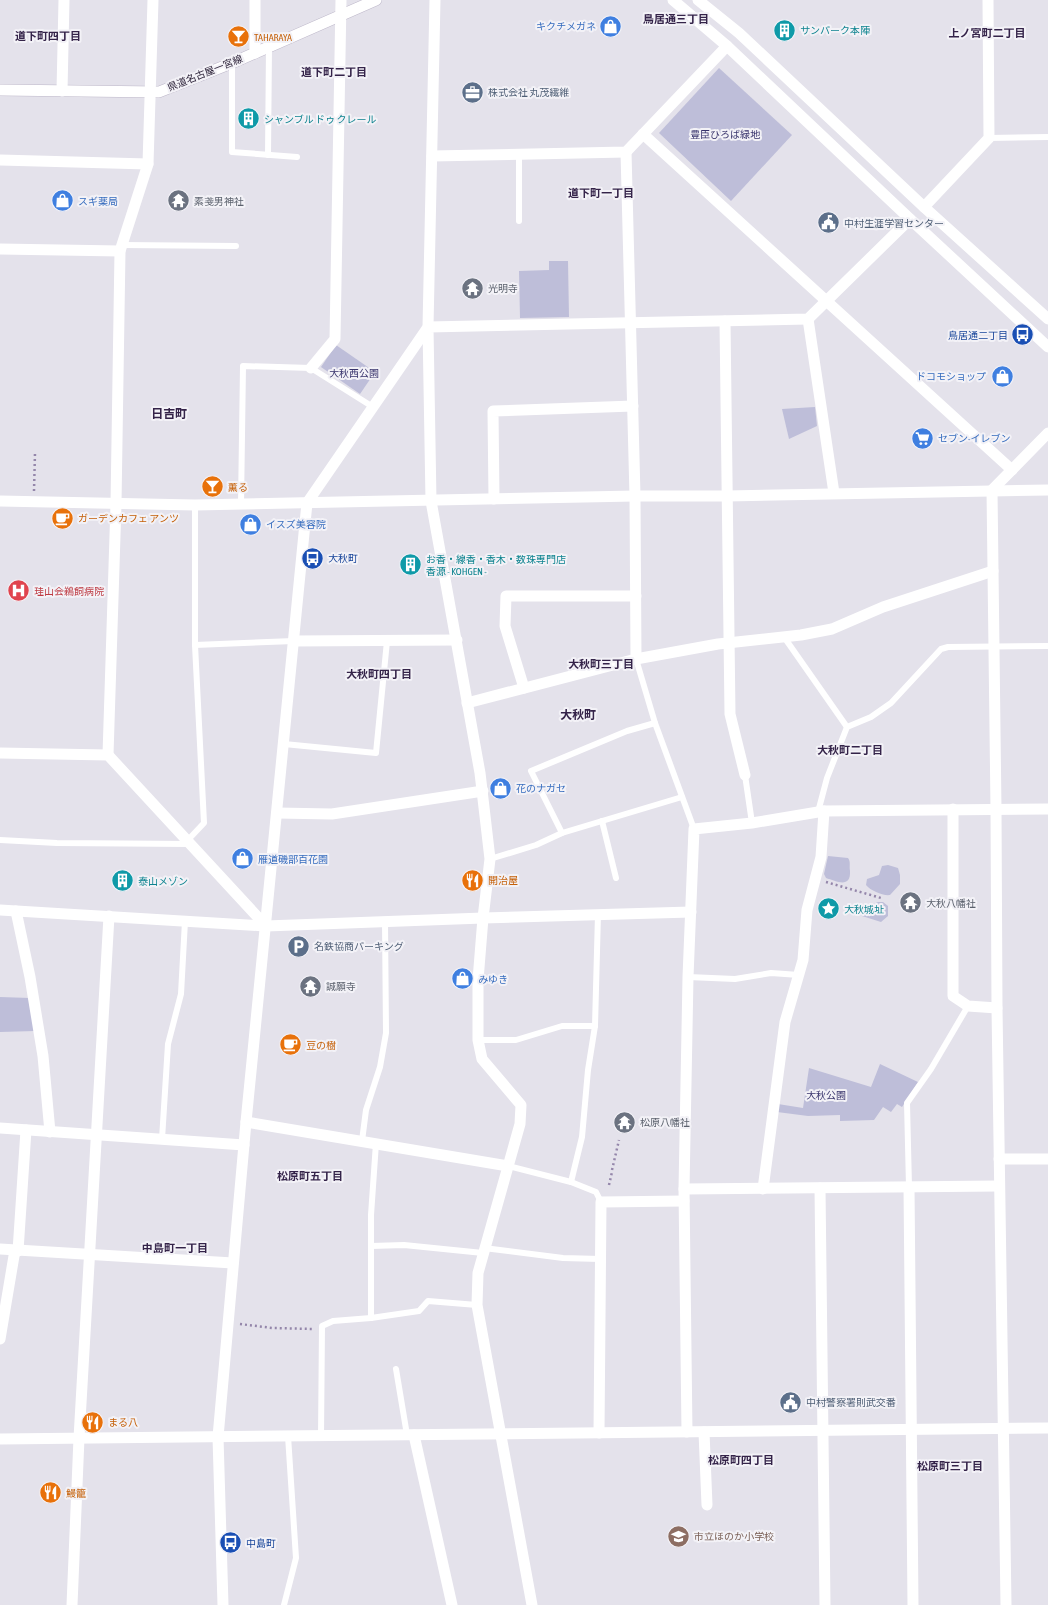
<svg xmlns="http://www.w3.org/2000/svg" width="1048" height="1605" font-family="'Asap Condensed','Noto Sans JP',sans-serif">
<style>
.green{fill:#bebed9}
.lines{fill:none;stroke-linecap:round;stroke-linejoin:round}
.secondary-casing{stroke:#bdb7c9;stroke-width:12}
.path{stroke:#9486aa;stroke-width:2.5;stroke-dasharray:2 3;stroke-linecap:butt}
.service{stroke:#fff;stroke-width:6}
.minor{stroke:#fff;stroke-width:11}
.tertiary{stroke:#fff;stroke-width:11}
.secondary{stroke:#fff;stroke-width:11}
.labels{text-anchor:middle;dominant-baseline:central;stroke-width:4;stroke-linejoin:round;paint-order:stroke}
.shop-label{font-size:10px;fill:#366cbe;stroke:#f3f2f7;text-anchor:start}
.culture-label{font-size:10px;fill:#0d838f;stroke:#f3f2f7;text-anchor:start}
.food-label{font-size:10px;fill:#c56008;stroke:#f3f2f7;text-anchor:start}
.street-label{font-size:10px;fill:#2e243a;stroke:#f3f2f7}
.service-label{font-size:10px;fill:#4e5e75;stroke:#f3f2f7;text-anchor:start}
.park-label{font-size:10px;fill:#38336c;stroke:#f3f2f7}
.worship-label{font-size:10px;fill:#5b616d;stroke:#f3f2f7;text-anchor:start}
.transit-label{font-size:10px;fill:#164399;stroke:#f3f2f7;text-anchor:start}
.health-label{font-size:10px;fill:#be3a42;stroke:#f3f2f7;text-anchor:start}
.education-label{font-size:10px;fill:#785e54;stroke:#f3f2f7;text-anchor:start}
.neighbourhood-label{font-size:11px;font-weight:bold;fill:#342349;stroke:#f3f2f7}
.quarter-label{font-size:12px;font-weight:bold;fill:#342349;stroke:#f3f2f7}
</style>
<rect width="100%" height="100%" fill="#e4e2eb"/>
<g class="green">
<polygon points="719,68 792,135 731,201 659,133"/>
<polygon points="549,261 568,261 569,317 520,318 519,271 549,270"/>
<polygon points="336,345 375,372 360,394 321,367"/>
<polygon points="815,407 817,426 789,439 782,409"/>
<path d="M828,856L848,858C851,862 849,866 850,871C851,889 836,881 826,878L824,874Z"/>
<path d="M888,865L898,868L900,875V884L890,895C883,896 871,891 866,885L867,879L879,875L882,866Z"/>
<polygon points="878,902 883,902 888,906 888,916 881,922 862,916 859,911 862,908 867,907"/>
<polygon points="0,997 30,998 35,1031 0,1032"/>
<polygon points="880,1064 918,1082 902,1107 897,1104 891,1112 883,1107 874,1120 840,1121 840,1115 808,1116 777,1112 778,1104 803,1108 809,1068 871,1087"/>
</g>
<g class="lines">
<defs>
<polyline id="secondary" points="0,90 159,92 232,63 376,0"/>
</defs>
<use href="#secondary" class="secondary-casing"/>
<g class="path">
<polyline points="34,491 35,453"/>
<polyline points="826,882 881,898"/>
<polyline points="612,1170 619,1140"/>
<polyline points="609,1185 612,1172"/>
<polyline points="240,1324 272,1328 313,1329"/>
</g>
<g class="service">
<polyline points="232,63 232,152 297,157"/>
<polyline points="989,138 1048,137"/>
<polyline points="519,154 519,221"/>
<polyline points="268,155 269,47"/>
<polyline points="122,245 236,246"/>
<polyline points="241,504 243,366 311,368 373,407"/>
<polyline points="784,637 847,727"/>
<polyline points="195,645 294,641"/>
<polyline points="636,659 655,723 694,829"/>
<polyline points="284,744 376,753 387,641"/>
<polyline points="745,775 752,823"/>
<polyline points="818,812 827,778 847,727 871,717 891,703 941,649 948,647 1048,646"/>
<polyline points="602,821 616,878"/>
<polyline points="562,833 531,771 627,731 655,723"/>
<polyline points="0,840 57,843 190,844"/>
<polyline points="187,841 204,823 195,645 195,505"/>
<polyline points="490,859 536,845 562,833 682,797"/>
<polyline points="688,977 735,979 771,973 799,975"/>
<polyline points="478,1040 516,1040 562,1026 595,1026"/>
<polyline points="162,1139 168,1044 181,994 185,921"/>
<polyline points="362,1141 366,1110 380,1067 386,1033 385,922"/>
<polyline points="508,1166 571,1182 596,1192 601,1202"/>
<polyline points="571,1182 582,1137 588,1070 595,1026 598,914"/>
<polyline points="909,1187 907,1103 931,1069 968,1006"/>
<polyline points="371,1246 404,1245 483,1253"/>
<polyline points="484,1248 563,1258 600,1259"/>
<polyline points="371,1318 371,1215 376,1143"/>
<polyline points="396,1369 407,1435"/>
<polyline points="321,1436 322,1326 333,1321 371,1318 419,1311 428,1301 477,1305"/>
<polyline points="284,1605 296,1558 288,1436"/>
</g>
<g class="minor">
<polyline points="255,53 255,0"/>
<polyline points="62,91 64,0"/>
<polyline points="643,134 1012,470"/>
<polyline points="626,152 635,496 636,659"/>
<polyline points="432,156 626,152 727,46"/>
<polyline points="0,160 148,164"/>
<polyline points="924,207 989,138 988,0"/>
<polyline points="0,249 120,251"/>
<polyline points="808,319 834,493"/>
<polyline points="725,321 730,714 745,775"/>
<polyline points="311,368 335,339 341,0"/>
<polyline points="494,499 493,411 633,406"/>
<polyline points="294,641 457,640"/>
<polyline points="524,688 505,626 506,596 636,596"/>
<polyline points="467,703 636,659 718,644 801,635 832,629 883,607 993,571"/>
<polyline points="0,753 108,755 266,926"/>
<polyline points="108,755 116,504 120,251 148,164 153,0"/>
<polyline points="953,809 953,996 968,1006 997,1008"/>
<polyline points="277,813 332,814 483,791"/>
<polyline points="0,910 266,926 483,918 691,912"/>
<polyline points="16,911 30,977 43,1056 50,1132"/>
<polyline points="246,1122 508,1166"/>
<polyline points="0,1128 244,1145"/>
<polyline points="999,1159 1048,1159"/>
<polyline points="909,1187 913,1605"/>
<polyline points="820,1188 825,1605"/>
<polyline points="684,1189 999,1186"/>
<polyline points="763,1189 785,1022 803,960 807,910 821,857 824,811"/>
<polyline points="0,1249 233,1263"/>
<polyline points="18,1251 26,1130"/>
<polyline points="0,1339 15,1250"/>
<polyline points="687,1432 684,1189 688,977 694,829 752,823 824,811 1048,809"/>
<polyline points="704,1432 707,1505"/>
<polyline points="599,1433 601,1202 684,1201"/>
<polyline points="414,1435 452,1605"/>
<polyline points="0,1439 1048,1428"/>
<polyline points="72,1605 79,1438 109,916"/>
<polyline points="532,1605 477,1305 478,1273 520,1124 521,1105 482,1059 478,1040 478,980 483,918 490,859 480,773 431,501 428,327 808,319 910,219"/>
<polyline points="1006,1605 997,1008 996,809 992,490 1048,433"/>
</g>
<g class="tertiary">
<polyline points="673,0 727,46 910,219 1048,347"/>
<polyline points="698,0 739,33 924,207 1048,319"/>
<polyline points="0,501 195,505 635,496 727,496 1048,490"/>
<polyline points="223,1605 218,1437 246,1122 307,503 428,327 435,0"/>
</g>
<use href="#secondary" class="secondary"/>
</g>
<defs>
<symbol id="shop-disc" viewBox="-11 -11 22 22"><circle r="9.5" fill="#3f7fe0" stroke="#f3f2f7"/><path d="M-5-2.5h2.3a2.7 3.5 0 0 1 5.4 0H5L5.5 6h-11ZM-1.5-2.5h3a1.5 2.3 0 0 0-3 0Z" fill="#fff"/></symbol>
<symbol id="building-disc" viewBox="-11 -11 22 22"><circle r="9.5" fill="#0f9aa8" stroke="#f3f2f7"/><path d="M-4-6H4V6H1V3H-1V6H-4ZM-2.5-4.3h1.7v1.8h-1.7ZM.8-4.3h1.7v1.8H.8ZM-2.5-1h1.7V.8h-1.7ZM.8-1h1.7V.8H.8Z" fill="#fff"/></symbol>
<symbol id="bar-disc" viewBox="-11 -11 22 22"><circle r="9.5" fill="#e8710a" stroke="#f3f2f7"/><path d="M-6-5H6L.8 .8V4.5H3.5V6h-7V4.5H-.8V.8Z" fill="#fff"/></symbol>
<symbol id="office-disc" viewBox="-11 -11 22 22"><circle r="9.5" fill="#5c6f8a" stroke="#f3f2f7"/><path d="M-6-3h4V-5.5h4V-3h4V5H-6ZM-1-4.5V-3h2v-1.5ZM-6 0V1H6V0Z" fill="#fff"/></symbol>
<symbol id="temple-disc" viewBox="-11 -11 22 22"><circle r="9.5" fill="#6b7280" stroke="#f3f2f7"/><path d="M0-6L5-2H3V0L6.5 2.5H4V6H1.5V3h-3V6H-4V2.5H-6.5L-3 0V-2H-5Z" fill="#fff"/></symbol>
<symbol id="civic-disc" viewBox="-11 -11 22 22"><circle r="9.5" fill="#5c6f8a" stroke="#f3f2f7"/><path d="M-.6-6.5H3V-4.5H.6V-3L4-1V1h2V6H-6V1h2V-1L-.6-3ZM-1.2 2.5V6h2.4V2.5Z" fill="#fff"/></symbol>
<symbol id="bus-disc" viewBox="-11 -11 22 22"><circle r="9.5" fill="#1a4fb4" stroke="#f3f2f7"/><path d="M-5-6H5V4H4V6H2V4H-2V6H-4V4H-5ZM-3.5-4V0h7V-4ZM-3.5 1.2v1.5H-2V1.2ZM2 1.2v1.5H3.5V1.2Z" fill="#fff"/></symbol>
<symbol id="supermarket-disc" viewBox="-11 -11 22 22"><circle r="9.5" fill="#3f7fe0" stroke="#f3f2f7"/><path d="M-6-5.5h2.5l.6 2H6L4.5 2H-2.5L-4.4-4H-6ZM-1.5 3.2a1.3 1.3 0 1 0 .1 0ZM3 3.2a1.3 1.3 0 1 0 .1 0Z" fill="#fff"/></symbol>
<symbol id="cafe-disc" viewBox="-11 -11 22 22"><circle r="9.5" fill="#e8710a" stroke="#f3f2f7"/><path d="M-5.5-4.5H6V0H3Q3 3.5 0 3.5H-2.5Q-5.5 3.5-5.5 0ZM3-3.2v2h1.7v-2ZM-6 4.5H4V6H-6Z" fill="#fff"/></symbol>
<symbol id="hospital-disc" viewBox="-11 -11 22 22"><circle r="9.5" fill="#e0444e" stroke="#f3f2f7"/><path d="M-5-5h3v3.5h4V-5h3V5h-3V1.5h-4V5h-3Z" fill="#fff"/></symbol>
<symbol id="restaurant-disc" viewBox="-11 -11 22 22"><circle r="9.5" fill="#e8710a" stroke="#f3f2f7"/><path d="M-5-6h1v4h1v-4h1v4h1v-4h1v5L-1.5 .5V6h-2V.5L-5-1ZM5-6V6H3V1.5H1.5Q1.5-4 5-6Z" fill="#fff"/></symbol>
<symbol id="sight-disc" viewBox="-11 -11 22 22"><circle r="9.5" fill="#0f9aa8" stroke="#f3f2f7"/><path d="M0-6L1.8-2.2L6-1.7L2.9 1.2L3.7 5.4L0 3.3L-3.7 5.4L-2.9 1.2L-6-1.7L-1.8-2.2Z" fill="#fff"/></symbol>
<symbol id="parking-disc" viewBox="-11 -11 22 22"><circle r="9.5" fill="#5c6f8a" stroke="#f3f2f7"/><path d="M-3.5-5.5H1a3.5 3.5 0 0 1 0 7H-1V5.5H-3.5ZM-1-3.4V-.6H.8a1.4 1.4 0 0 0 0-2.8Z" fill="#fff"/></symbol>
<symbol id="school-disc" viewBox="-11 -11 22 22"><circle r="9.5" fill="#8d6e63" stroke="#f3f2f7"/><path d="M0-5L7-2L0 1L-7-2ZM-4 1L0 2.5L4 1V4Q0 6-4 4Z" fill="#fff"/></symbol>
</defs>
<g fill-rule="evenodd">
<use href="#shop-disc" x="598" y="14" width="25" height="25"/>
<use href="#building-disc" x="772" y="18" width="25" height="25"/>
<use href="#bar-disc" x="226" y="24" width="25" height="25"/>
<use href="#office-disc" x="460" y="80" width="25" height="25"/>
<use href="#building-disc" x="236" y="106" width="25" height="25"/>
<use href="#shop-disc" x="50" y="188" width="25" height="25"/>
<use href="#temple-disc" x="166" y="188" width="25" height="25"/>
<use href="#civic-disc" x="816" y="210" width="25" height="25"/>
<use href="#temple-disc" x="460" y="276" width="25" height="25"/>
<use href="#bus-disc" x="1010" y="322" width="25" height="25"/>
<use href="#shop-disc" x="990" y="364" width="25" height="25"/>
<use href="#supermarket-disc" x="910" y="426" width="25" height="25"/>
<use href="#bar-disc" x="200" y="474" width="25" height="25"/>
<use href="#cafe-disc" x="50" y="506" width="25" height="25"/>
<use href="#shop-disc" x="238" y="512" width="25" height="25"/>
<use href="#bus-disc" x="300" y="546" width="25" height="25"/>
<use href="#building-disc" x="398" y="552" width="25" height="25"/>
<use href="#hospital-disc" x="6" y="578" width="25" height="25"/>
<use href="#shop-disc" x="488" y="776" width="25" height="25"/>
<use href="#shop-disc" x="230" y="846" width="25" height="25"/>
<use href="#restaurant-disc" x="460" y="868" width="25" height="25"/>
<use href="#building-disc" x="110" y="868" width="25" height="25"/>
<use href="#temple-disc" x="898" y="890" width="25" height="25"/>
<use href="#sight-disc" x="816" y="896" width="25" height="25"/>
<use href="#parking-disc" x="286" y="934" width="25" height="25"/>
<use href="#shop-disc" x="450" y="966" width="25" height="25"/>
<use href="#temple-disc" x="298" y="974" width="25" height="25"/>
<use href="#cafe-disc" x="278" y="1032" width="25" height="25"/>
<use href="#temple-disc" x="612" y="1110" width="25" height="25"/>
<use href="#civic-disc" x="778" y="1390" width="25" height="25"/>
<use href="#restaurant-disc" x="80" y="1410" width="25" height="25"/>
<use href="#restaurant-disc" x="38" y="1480" width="25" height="25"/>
<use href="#school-disc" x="666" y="1524" width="25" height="25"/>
<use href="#bus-disc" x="218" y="1530" width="25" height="25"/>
</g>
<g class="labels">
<g class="shop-label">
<text x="596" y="26" text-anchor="end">キクチメガネ</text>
<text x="78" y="201">スギ薬局</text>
<text x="986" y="376" text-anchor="end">ドコモショップ</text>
<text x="938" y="438">セブン-イレブン</text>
<text x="266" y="524">イスズ美容院</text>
<text x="516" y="788">花のナガセ</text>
<text x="258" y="859">雁道磯部百花園</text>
<text x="478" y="979">みゆき</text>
</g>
<g class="culture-label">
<text x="800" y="30">サンパーク本陣</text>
<text x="264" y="119">シャンブル ドゥ クレール</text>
<text x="426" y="559">お香・線香・香木・数珠専門店<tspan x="426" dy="12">香源 - KOHGEN -</tspan></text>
<text x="138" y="881">泰山メゾン</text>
<text x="844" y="909">大秋城址</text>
</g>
<g class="food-label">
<text x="254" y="37">TAHARAYA</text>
<text x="228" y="487">薫る</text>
<text x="78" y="518">ガーデンカフェ アンツ</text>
<text x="488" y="880">開治屋</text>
<text x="306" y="1045">豆の樹</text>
<text x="108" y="1422">まる八</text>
<text x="66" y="1493">鰻籠</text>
</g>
<g class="street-label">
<text transform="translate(205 73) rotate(-22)">県道名古屋一宮線</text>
</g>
<g class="service-label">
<text x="488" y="92">株式会社 丸茂繊維</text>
<text x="844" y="223">中村生涯学習センター</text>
<text x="314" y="946">名鉄協商パーキング</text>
<text x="806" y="1402">中村警察署則武交番</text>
</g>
<g class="park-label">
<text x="725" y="134">豊臣ひろば緑地</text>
<text x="354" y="373">大秋西公園</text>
<text x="826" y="1095">大秋公園</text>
</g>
<g class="worship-label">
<text x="194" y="201">素戔男神社</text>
<text x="488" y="288">光明寺</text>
<text x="926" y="903">大秋八幡社</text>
<text x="326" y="986">誠願寺</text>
<text x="640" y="1122">松原八幡社</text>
</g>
<g class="transit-label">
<text x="1008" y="335" text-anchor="end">鳥居通二丁目</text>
<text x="328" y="558">大秋町</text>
<text x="246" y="1543">中島町</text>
</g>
<g class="health-label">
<text x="34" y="591">珪山会鵜飼病院</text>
</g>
<g class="education-label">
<text x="694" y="1536">市立ほのか小学校</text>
</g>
<g class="neighbourhood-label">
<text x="676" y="19">鳥居通三丁目</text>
<text x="987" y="33">上ノ宮町二丁目</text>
<text x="48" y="36">道下町四丁目</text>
<text x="334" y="72">道下町二丁目</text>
<text x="601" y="193">道下町一丁目</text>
<text x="601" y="664">大秋町三丁目</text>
<text x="379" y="674">大秋町四丁目</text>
<text x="850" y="750">大秋町二丁目</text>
<text x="310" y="1176">松原町五丁目</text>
<text x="175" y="1248">中島町一丁目</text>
<text x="741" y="1460">松原町四丁目</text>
<text x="950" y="1466">松原町三丁目</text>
</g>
<g class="quarter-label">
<text x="169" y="414">日吉町</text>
<text x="578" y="715">大秋町</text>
</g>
</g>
</svg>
